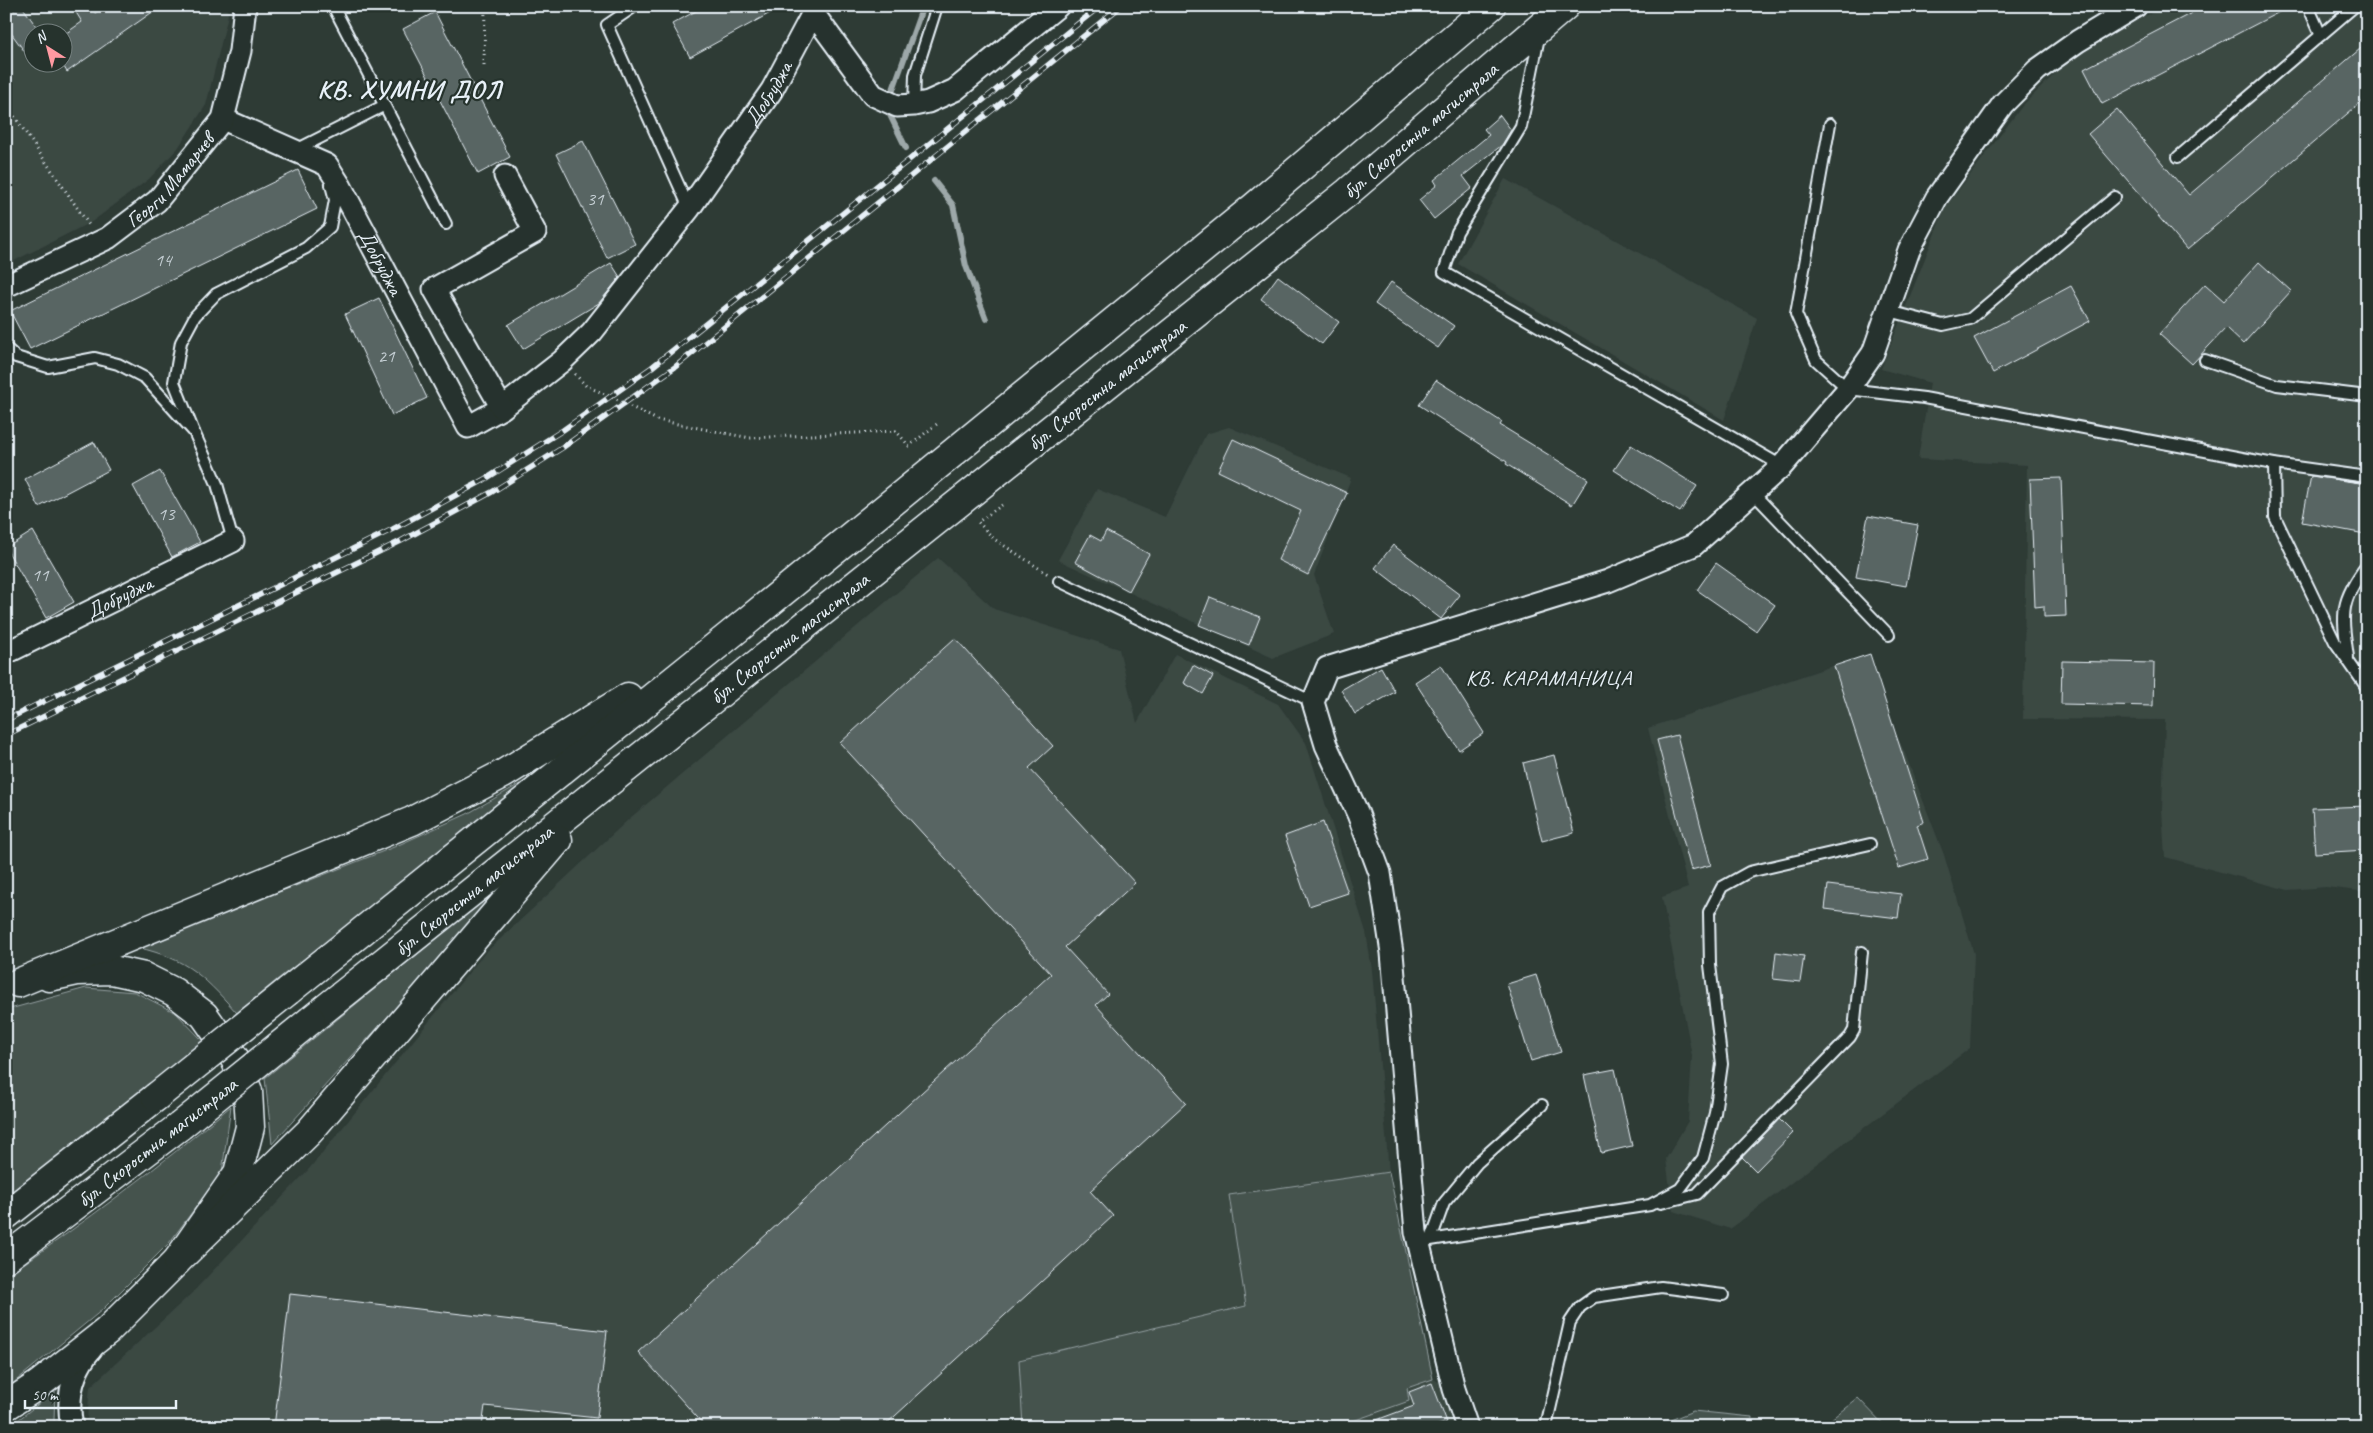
<svg xmlns="http://www.w3.org/2000/svg" width="2373" height="1433" font-family="Caveat,sans-serif">
<style>
.built{fill:#3b4843;fill-rule:evenodd}
.green{fill:#45524e;stroke:#96a2a3}
.lines{fill:none;stroke-linecap:round;stroke-linejoin:round}
.stream{stroke:#9da8a9;stroke-width:6}
.building{fill:#596563;stroke:#e8f1f8}
.lane-casing{stroke:#e8f1f8;stroke-width:14}
.street-casing{stroke:#e8f1f8;stroke-width:25}
.secondary-casing{stroke:#e8f1f8;stroke-width:31}
.highway-casing{stroke:#e8f1f8;stroke-width:31}
.path{stroke:#e8f1f8;stroke-width:3;stroke-dasharray:1 4;stroke-linecap:butt}
.lane{stroke:#26332d;stroke-width:10}
.street{stroke:#26332d;stroke-width:21}
.secondary{stroke:#26332d;stroke-width:28}
.highway{stroke:#26332d;stroke-width:28}
.rail-casing{stroke:#e8f1f8;stroke-width:5.5}
.rail{stroke:#26332d;stroke-width:4;stroke-dasharray:11;stroke-linecap:butt}
.highway-bridge-casing{stroke:#e8f1f8;stroke-width:31;stroke-linecap:butt}
.highway-bridge{stroke:#26332d;stroke-width:28}
.labels{text-anchor:middle;dominant-baseline:central;stroke-width:4.5;stroke-linejoin:round;paint-order:stroke}
.number-label{font-size:19px;fill:#c4ced3}
.street-label{font-size:21px;fill:#e8f1f8;stroke:#26332d}
.neighbourhood-label{font-size:22px;letter-spacing:1px;fill:#e8f1f8;stroke:#26332d}
.district-label{font-size:26px;font-weight:bold;letter-spacing:1px;fill:#e8f1f8;stroke:#26332d}
</style>
<rect width="100%" height="100%" fill="#2e3b35"/>
<filter id="ink" filterUnits="userSpaceOnUse"><feTurbulence type="fractalNoise" baseFrequency=".02" numOctaves="2"/><feDisplacementMap in="SourceGraphic" scale="10" xChannelSelector="R" yChannelSelector="G"/><feConvolveMatrix kernelMatrix="1 2 1 2 8 2 1 2 1" color-interpolation-filters="sRGB"/></filter>
<g filter="url(#ink)">
<g class="built">
<path d="M6,6H227L228,15L206,105L178,148L149,179L93,221L6,265ZM32,32H62V62H32Z"/>
<polygon points="2168,6 2367,6 2367,892 2326,887 2288,890 2165,857 2162,809 2165,720 2023,719 2027,465 1918,459 1930,383 1881,369 1945,208 2023,105 2071,58 2138,19"/>
<polygon points="1505,179 1757,318 1724,420 1458,264"/>
<polygon points="1229,427 1351,478 1314,575 1334,634 1273,658 1058,560 1097,489 1165,517 1206,434"/>
<polygon points="938,558 994,609 1119,649 1137,723 1175,654 1278,704 1306,743 1366,932 1372,970 1389,1172 1229,1195 1247,1306 1019,1360 1023,1427 95,1427 87,1419 90,1387 192,1293 309,1169 484,954 629,819"/>
<polygon points="1859,657 1904,751 1944,855 1974,954 1970,1048 1730,1229 1673,1211 1666,1159 1688,1121 1692,1056 1662,897 1688,888 1648,728"/>
<polygon points="1433,1379 1441,1383 1455,1427 1336,1427 1409,1401 1407,1388"/>
</g>
<g class="green">
<path d="M537,774L541,776L278,979L237,1013C199,971 184,957 127,945L298,885L394,847L467,814Z"/>
<polygon points="521,870 272,1144 265,1078"/>
<polygon points="86,988 135,992 176,1013 203,1041 38,1175 6,1196 6,1010"/>
<path d="M231,1106L222,1172L169,1243L102,1310L6,1389V1276C84,1223 159,1167 231,1106Z"/>
<polygon points="1389,1172 1433,1379 1407,1388 1409,1401 1336,1427 1023,1427 1019,1360 1246,1306 1229,1195"/>
<polygon points="55,1391 54,1420 57,1427 9,1427"/>
<polygon points="1858,1398 1886,1427 1821,1427"/>
<polygon points="1693,1411 1752,1417 1751,1427 1653,1427"/>
</g>
<g class="lines">
<g class="stream">
<polyline points="890,98 923,6"/>
<polyline points="889,108 889,113 906,148"/>
<polyline points="934,181 953,205 966,266 986,319"/>
</g>
</g>
<g class="building">
<polygon points="19,6 22,6 40,32 32,32 32,57 30,59 6,26 6,15"/>
<polygon points="72,6 91,6 95,13 105,6 161,6 67,72 61,62 62,62 62,36 82,22"/>
<polygon points="705,6 783,6 690,57 672,24"/>
<polygon points="2205,6 2291,6 2102,104 2084,69"/>
<polygon points="435,12 510,157 478,174 403,29"/>
<polygon points="2367,43 2367,97 2187,250 2088,134 2117,109 2189,195"/>
<polygon points="1500,115 1511,130 1502,145 1463,176 1472,188 1434,219 1419,200 1437,185 1434,180 1489,135 1484,129"/>
<polygon points="583,141 635,244 607,258 556,154"/>
<polygon points="298,170 317,209 30,349 10,311"/>
<polygon points="2259,262 2291,291 2243,344 2226,328 2192,364 2159,334 2205,284 2224,301"/>
<polygon points="611,263 620,277 599,303 523,349 508,325"/>
<polygon points="1278,276 1339,322 1322,344 1261,299"/>
<polygon points="1391,282 1454,326 1438,348 1375,304"/>
<polygon points="2071,286 2090,321 1993,373 1974,338"/>
<polygon points="379,298 427,398 392,415 345,314"/>
<polygon points="1436,380 1502,422 1500,425 1588,479 1572,505 1506,464 1507,462 1419,405"/>
<polygon points="1233,439 1347,493 1308,575 1278,560 1301,511 1218,471"/>
<polygon points="94,442 109,470 39,507 25,479"/>
<polygon points="1631,445 1697,486 1680,512 1614,470"/>
<polygon points="160,471 200,542 172,557 133,486"/>
<polygon points="2311,476 2367,484 2365,534 2302,522"/>
<polygon points="2061,478 2066,616 2044,617 2044,606 2035,607 2030,479"/>
<polygon points="1868,516 1918,525 1906,586 1856,577"/>
<polygon points="33,531 74,602 46,618 6,548"/>
<polygon points="1106,531 1149,554 1129,591 1075,562 1090,535 1101,541"/>
<polygon points="1393,545 1460,595 1441,619 1375,568"/>
<polygon points="1716,563 1775,605 1756,631 1697,590"/>
<polygon points="1210,597 1260,617 1249,645 1199,625"/>
<polygon points="955,638 1053,746 1029,768 1135,883 1065,947 1108,994 1096,1005 1186,1103 1090,1191 1113,1216 883,1427 706,1427 638,1352 1051,974 840,743"/>
<polygon points="1870,654 1924,822 1917,825 1928,859 1899,868 1834,666"/>
<polygon points="2062,661 2154,663 2153,706 2061,704"/>
<polygon points="1193,665 1213,676 1203,694 1184,683"/>
<polygon points="1441,665 1484,733 1459,750 1415,682"/>
<polygon points="1381,667 1395,692 1355,714 1341,690"/>
<polygon points="1677,735 1711,865 1691,870 1657,740"/>
<polygon points="1554,755 1574,833 1542,841 1523,763"/>
<polygon points="2367,806 2367,850 2315,853 2312,808"/>
<polygon points="1323,822 1348,893 1309,906 1285,836"/>
<polygon points="1828,885 1901,894 1898,918 1825,909"/>
<polygon points="1776,952 1804,956 1800,982 1773,979"/>
<polygon points="1536,975 1561,1052 1531,1061 1507,984"/>
<polygon points="1615,1069 1632,1146 1601,1153 1584,1075"/>
<polygon points="1779,1119 1793,1133 1756,1171 1742,1157"/>
<polygon points="290,1294 607,1331 597,1418 485,1406 482,1427 274,1427"/>
<polygon points="1432,1383 1447,1422 1433,1427 1364,1427 1363,1425 1414,1406 1409,1392"/>
</g>
<g class="lines">
<defs>
<g id="lane">
<polyline points="333,6 446,224"/>
<polyline points="635,6 607,25 689,208"/>
<polyline points="2308,6 2321,35"/>
<polyline points="1539,37 1521,127 1457,232 1444,272 1782,466"/>
<polyline points="914,105 915,75 937,6"/>
<polyline points="1830,124 1796,314 1816,360 1848,389 1924,398 2274,464 2367,477"/>
<polyline points="296,150 383,106"/>
<polyline points="2178,157 2355,6"/>
<polyline points="1889,311 1943,325 1970,319 2115,197"/>
<polyline points="6,348 16,357 48,367 95,358 118,364 145,378 194,432 217,484 233,541"/>
<polyline points="2205,360 2277,385 2367,396"/>
<polyline points="194,432 174,382 181,342 195,316 216,294 306,248 330,227 335,200 331,185"/>
<polyline points="2274,464 2275,517 2335,642 2367,688"/>
<polyline points="1754,494 1889,635"/>
<polyline points="1059,581 1313,702"/>
<path d="M2348,657C2342,614 2339,602 2367,565"/>
<polyline points="1661,1203 1697,1194 1850,1037 1854,1030 1862,952"/>
<polyline points="1431,1239 1444,1203 1477,1163 1542,1105"/>
<polyline points="1418,1242 1650,1205 1680,1189 1703,1158 1715,1113 1722,1064 1710,965 1709,912 1722,887 1749,872 1870,844"/>
<polyline points="1546,1427 1570,1322 1580,1307 1594,1297 1661,1287 1723,1295"/>
</g>
<g id="street">
<path id="s1" d="M223,119L327,165L341,187L468,427L502,408L562,361L592,332L689,209L772,90L813,13L873,95L897,106L914,105L928,102L955,90L1058,6"/>
<path id="s2" d="M6,286L108,238L157,201L223,119L240,51L245,6"/>
<polyline points="502,408 434,289 535,232 505,176"/>
<path id="s3" d="M6,653L233,541"/>
<path d="M72,1427C66,1397 72,1371 92,1348"/>
<polyline points="1467,1427 1454,1389 1416,1232 1392,953 1380,873 1358,814 1326,745 1313,702 1327,668 1608,581 1694,545 1782,466 1848,389 1873,353 1909,250 1937,197 2003,104 2037,70 2078,41 2136,6"/>
</g>
<polyline id="secondary" points="6,1406 38,1385 107,1331 177,1261 238,1173 250,1127 248,1091 235,1059 204,1015 174,992 144,977 112,970 77,971 49,977"/>
<g id="highway">
<polyline points="18,983 412,821 503,774 628,697"/>
<polyline points="288,991 730,635 1254,207 1491,6"/>
<path id="s4" d="M311,1020L1348,192L1565,6"/>
<polyline points="6,1215 156,1097"/>
<polyline points="6,1258 180,1126"/>
<polyline points="177,1261 309,1132 558,840"/>
</g>
</defs>
<use href="#lane" class="lane-casing"/>
<use href="#street" class="street-casing"/>
<use href="#secondary" class="secondary-casing"/>
<use href="#highway" class="highway-casing"/>
<g class="path">
<polyline points="484,65 485,6"/>
<polyline points="6,104 89,225"/>
<polyline points="575,374 586,386 612,397 657,420 750,438 896,431 909,446 937,424"/>
<polyline points="1002,505 978,522 994,539 1048,574"/>
</g>
<use href="#lane" class="lane"/>
<use href="#street" class="street"/>
<use href="#secondary" class="secondary"/>
<use href="#highway" class="highway"/>
<defs>
<g id="rail">
<polyline points="6,720 393,529 484,480 563,430 652,367 1100,6"/>
<polyline points="6,735 401,541 492,492 562,448 675,367 1121,6"/>
</g>
</defs>
<use href="#rail" class="rail-casing"/>
<use href="#rail" class="rail"/>
<defs>
<g id="highway-bridge">
<polyline points="156,1097 288,991"/>
<polyline points="180,1126 311,1020"/>
</g>
</defs>
<use href="#highway-bridge" class="highway-bridge-casing"/>
<use href="#highway-bridge" class="highway-bridge"/>
</g>
</g>
<g class="labels">
<g class="number-label">
<text x="595" y="199">31</text>
<text x="163" y="260">14</text>
<text x="386" y="356">21</text>
<text x="166" y="514">13</text>
<text x="40" y="575">11</text>
</g>
<g class="street-label">
<text stroke="none"><textPath href="#s1" startOffset="865">Добруджа</textPath></text>
<text stroke="none"><textPath href="#s4" startOffset="1422">бул. Скоростна магистрала</textPath></text>
<text stroke="none"><textPath href="#s2" startOffset="198">Георги Мамарчев</textPath></text>
<text stroke="none"><textPath href="#s1" startOffset="225">Добруджа</textPath></text>
<text stroke="none"><textPath href="#s4" startOffset="1018">бул. Скоростна магистрала</textPath></text>
<text stroke="none"><textPath href="#s3" startOffset="126">Добруджа</textPath></text>
<text stroke="none"><textPath href="#s4" startOffset="612">бул. Скоростна магистрала</textPath></text>
<text stroke="none"><textPath href="#s4" startOffset="208">бул. Скоростна магистрала</textPath></text>
<text transform="translate(157 1142) rotate(-38)">бул. Скоростна магистрала</text>
</g>
<g class="neighbourhood-label">
<text x="1549" y="678">КВ. КАРАМАНИЦА</text>
</g>
<g class="district-label">
<text x="410" y="89">КВ. ХУМНИ ДОЛ</text>
</g>
</g>
<rect width="2373" height="1433" fill="none" stroke="#26332d" stroke-width="25"/>
<rect x="12" y="12" width="2348" height="1408" fill="none" stroke="#e8f1f8" stroke-width="2" filter="url(#ink)"/>
<g transform="translate(48 48) rotate(324)"><circle r="24" fill="#26332d" stroke="#747f7e"/>
<path d="M0-4L9 19L0 12L-9 19Z" fill="#ff9aa2"/>
<text y="-8" font-size="14" font-weight="bold" text-anchor="middle" fill="#e8f1f8">N</text>
</g>
<path d="M25 1400v8h151v-8" fill="none" stroke="#e8f1f8" stroke-width="2.5"/>
<text x="32" y="1400" font-size="15" fill="#e8f1f8" stroke="#26332d" stroke-width="4" paint-order="stroke">50 m</text>
</svg>
